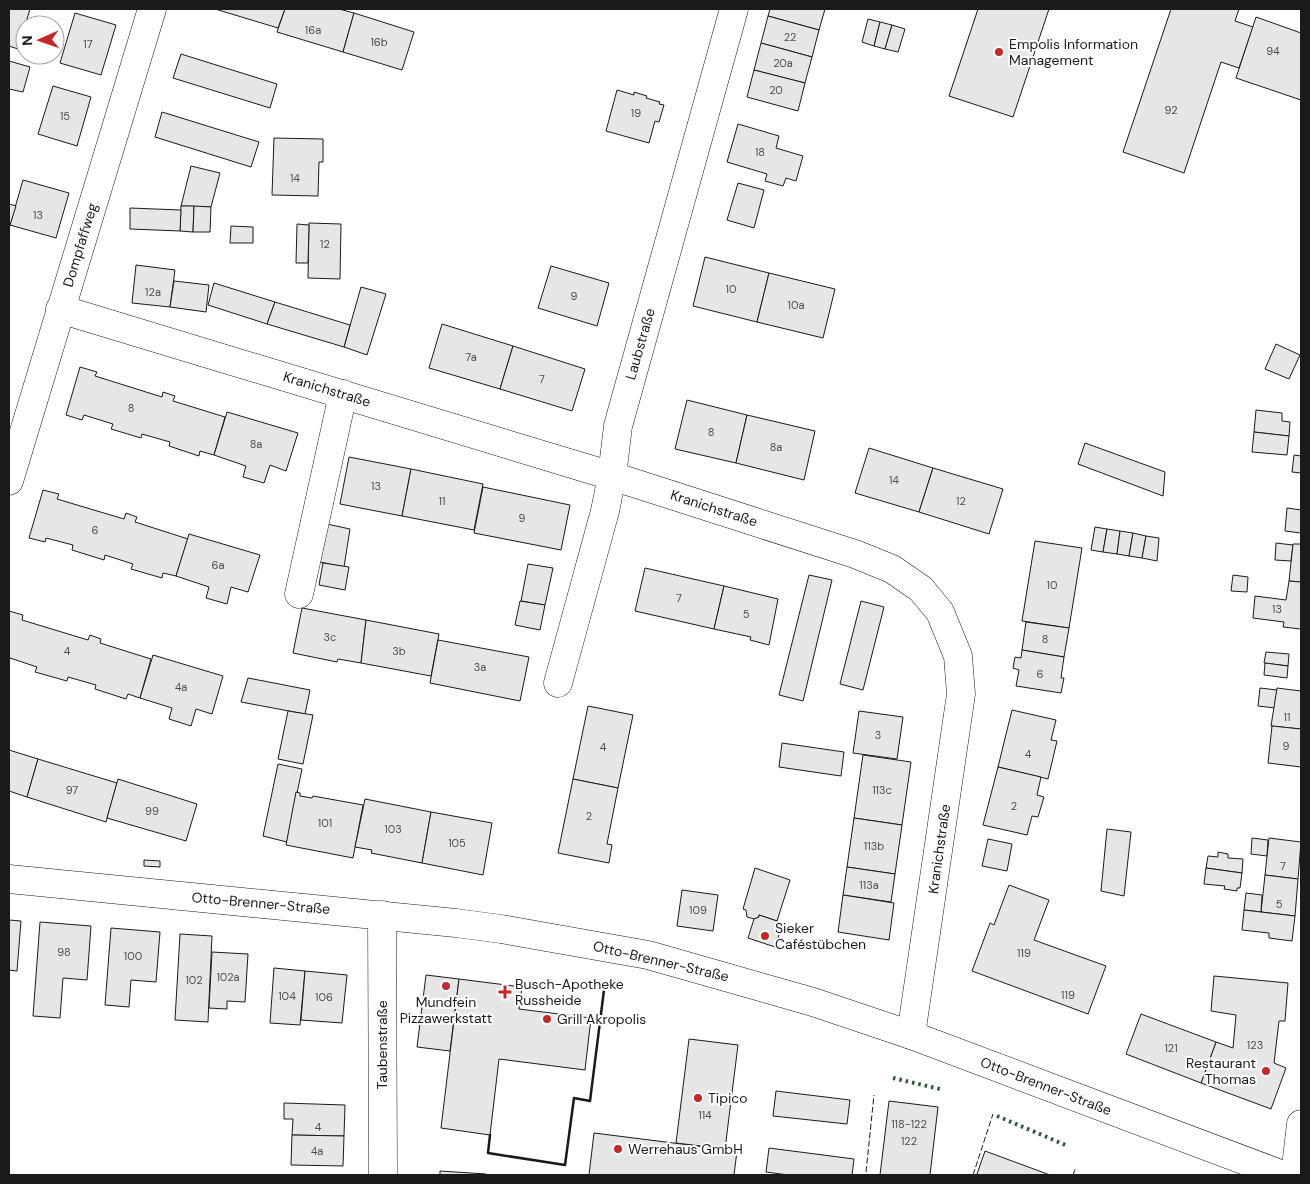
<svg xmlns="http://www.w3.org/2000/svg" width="1310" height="1184" font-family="'DM Sans',sans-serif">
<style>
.building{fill:#e6e6e6;stroke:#1a1a1a}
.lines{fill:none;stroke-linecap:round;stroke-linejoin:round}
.minor-casing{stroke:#1a1a1a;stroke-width:29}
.minor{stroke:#fff;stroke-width:28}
.hedge{stroke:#2b5a34;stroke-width:4;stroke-dasharray:2.5 4;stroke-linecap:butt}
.fence{stroke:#1a1a1a;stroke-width:1;stroke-dasharray:6 2.5;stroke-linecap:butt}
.wall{stroke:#1a1a1a;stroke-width:2.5}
.poi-dot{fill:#c62828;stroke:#fff;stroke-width:2}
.labels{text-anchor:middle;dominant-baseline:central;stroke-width:4;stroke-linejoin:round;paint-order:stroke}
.number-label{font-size:11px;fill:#4d4d4d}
.poi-label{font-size:14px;fill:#1a1a1a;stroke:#fff;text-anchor:start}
.street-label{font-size:14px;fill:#1a1a1a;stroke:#fff}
</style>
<rect width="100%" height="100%" fill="#fff"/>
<g class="building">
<polygon points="9,9 30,9 18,49 9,46"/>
<polygon points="215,9 285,9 278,28"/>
<polygon points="285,9 339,9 354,13 343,52 277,32"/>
<polygon points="770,9 825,9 819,30 768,16"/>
<polygon points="978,9 1049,9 1013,117 949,96"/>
<polygon points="1171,9 1239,9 1235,21 1253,27 1239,68 1221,62 1184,173 1123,152"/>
<polygon points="75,13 116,25 101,75 60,63"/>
<polygon points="354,13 414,32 402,70 343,52"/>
<polygon points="768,16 819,30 812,57 761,43"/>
<polygon points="1256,17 1301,33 1301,100 1236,78"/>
<polygon points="868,19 880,22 874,46 862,42"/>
<polygon points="880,22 892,25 885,49 874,46"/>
<polygon points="892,25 905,29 898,52 885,49"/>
<polygon points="761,43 812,57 805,83 754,70"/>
<polygon points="181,54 277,84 270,108 173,78"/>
<polygon points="9,61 30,67 23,92 9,89"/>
<polygon points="754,70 805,83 798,111 747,97"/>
<polygon points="53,86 91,97 77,146 38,134"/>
<polygon points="617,90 634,95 634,92 647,96 646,98 660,102 659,104 664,105 659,122 655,121 649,143 606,131"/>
<polygon points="162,112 259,142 251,167 155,137"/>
<polygon points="738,124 779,136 776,148 803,156 796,181 786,178 783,186 765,181 767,174 727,162"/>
<polygon points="274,138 323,139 323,162 319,162 318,196 272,195"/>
<polygon points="191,166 220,173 211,207 181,206"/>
<polygon points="23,180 69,193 56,238 10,225"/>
<polygon points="738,183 764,190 754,228 727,220"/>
<polygon points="9,204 16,206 10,225 9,224"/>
<polygon points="181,206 194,206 193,232 180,231"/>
<polygon points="194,206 211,207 210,232 193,232"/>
<polygon points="130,208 181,210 180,231 130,229"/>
<polygon points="309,223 341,224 340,279 308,278"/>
<polygon points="297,224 309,225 308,263 296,263"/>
<polygon points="231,226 253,227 253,243 230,243"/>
<polygon points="705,257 769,273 757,322 693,306"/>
<polygon points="136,265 175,270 170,307 132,303"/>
<polygon points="551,266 609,283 597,326 538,308"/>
<polygon points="769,273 835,289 823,338 757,322"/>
<polygon points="174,281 209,285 206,312 170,307"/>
<polygon points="214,283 275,302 267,324 208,305"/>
<polygon points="361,287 386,294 367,355 344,347"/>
<polygon points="275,302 350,325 344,347 267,324"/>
<polygon points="442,324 513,346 500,389 429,368"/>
<polygon points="1276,344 1300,355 1289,379 1265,369"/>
<polygon points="513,346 585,369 572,411 500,389"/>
<polygon points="80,367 97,372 95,376 162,397 163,392 175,396 173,401 225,417 214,455 200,451 199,456 169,446 170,442 142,434 141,438 111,429 113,424 84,415 82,420 66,415"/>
<polygon points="687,400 747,415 736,463 675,449"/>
<polygon points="1256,410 1282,413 1282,421 1290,422 1289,436 1254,432"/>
<polygon points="227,412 298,433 286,471 270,465 264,483 243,477 246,466 214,455"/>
<polygon points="747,415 815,431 804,480 736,463"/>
<polygon points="1254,432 1289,436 1287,455 1252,452"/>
<polygon points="1085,443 1165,472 1163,496 1078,464"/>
<polygon points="869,448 933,468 919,512 855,493"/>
<polygon points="1294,455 1301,456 1301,473 1292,472"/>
<polygon points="349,457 411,469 402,516 340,504"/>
<polygon points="933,468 1003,489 989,534 919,512"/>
<polygon points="411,469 483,484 474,530 402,516"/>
<polygon points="483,487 570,505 561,550 474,533"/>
<polygon points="43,490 59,494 57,499 124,519 126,513 137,517 135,522 188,539 176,576 163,573 162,578 131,569 133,564 105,555 104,560 72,550 73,545 46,538 45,542 29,538"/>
<polygon points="1287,508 1301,510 1301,533 1285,531"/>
<polygon points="327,524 350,529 344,567 320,562"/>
<polygon points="1095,527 1107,529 1103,552 1091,550"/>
<polygon points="1107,529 1120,531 1117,554 1103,552"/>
<polygon points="1120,531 1133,533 1129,556 1117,554"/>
<polygon points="1133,533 1146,536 1142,558 1129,556"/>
<polygon points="189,534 260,555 248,592 231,587 227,604 206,598 209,587 176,576"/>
<polygon points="1146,536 1159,538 1157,561 1142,558"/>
<polygon points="1035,541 1082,548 1069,628 1022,621"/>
<polygon points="1276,543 1293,545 1291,561 1275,560"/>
<polygon points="1293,544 1301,544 1301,582 1289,581"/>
<polygon points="323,563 349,567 345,590 319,585"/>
<polygon points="528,564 553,568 545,605 521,601"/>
<polygon points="645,568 724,586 714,629 635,611"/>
<polygon points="809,575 832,580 803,701 779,695"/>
<polygon points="1233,575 1248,577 1247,592 1231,591"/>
<polygon points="1289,581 1301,582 1301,629 1283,627 1284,622 1253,618 1255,596 1286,600"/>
<polygon points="724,586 778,599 769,645 750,640 751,637 714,629"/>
<polygon points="520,601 545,605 540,630 515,625"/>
<polygon points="861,601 884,607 863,690 840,684"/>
<polygon points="302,608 366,620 361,663 338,659 337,662 293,653"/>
<polygon points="9,611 23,615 22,620 88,640 90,635 101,639 100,643 151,659 140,698 128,694 126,699 95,689 96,685 68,677 67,681 35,672 37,667 10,658 9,662"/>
<polygon points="366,620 439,634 431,676 361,663"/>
<polygon points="1026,622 1069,628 1064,657 1022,650"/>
<polygon points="438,640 529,657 520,701 430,683"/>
<polygon points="1022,650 1064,657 1061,678 1064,678 1061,693 1016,686 1019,670 1013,668 1015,657 1021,658"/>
<polygon points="1266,652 1289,654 1288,666 1264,663"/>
<polygon points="153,655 223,676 212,714 196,709 191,726 169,719 172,708 140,698"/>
<polygon points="1265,663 1288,666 1287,678 1264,675"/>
<polygon points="248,678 310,690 305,714 241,702"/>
<polygon points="1260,688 1277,690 1275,708 1258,706"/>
<polygon points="1277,688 1301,691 1301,729 1271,726"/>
<polygon points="588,706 633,715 618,788 573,779"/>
<polygon points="1012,710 1056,720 1051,740 1057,741 1048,779 998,767"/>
<polygon points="288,711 313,715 303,764 278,759"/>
<polygon points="859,711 903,717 897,759 853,753"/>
<polygon points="1272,726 1301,729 1301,767 1268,763"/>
<polygon points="782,743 844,752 841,776 779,767"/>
<polygon points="9,750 38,759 27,797 9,791"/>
<polygon points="863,755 911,762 902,825 854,818"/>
<polygon points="38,759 117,783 106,822 27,797"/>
<polygon points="278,764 302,769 287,842 263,836"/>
<polygon points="998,767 1041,777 1037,795 1044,797 1038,817 1032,816 1027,835 983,825"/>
<polygon points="118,779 197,804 186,841 107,818"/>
<polygon points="573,779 618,788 607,844 612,845 609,863 558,853"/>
<polygon points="296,792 300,793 300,796 312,798 313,796 363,805 353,858 286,845"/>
<polygon points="365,799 431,812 422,863 371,853 372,850 355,847"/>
<polygon points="431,812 492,823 483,875 422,863"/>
<polygon points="854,818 902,825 895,874 847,867"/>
<polygon points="1107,829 1131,832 1124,896 1101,891"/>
<polygon points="1252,838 1268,840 1267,856 1251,854"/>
<polygon points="1269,838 1301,842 1298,879 1265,875"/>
<polygon points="988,839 1012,844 1007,871 982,866"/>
<polygon points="1218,852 1228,854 1228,858 1243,859 1242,873 1206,868 1208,856 1218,857"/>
<polygon points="144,860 160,861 160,867 144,866"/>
<polygon points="847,867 895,874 891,902 843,895"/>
<polygon points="755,868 790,880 777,921 759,915 759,917 754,919 747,917 746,910 743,909"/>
<polygon points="1206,868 1242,873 1240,888 1237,888 1237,891 1224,889 1225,886 1204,884"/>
<polygon points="1265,875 1298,879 1295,916 1261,912"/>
<polygon points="1009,885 1049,900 1034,940 1106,966 1088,1014 972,971 990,923 994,925"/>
<polygon points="682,890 718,895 713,931 677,926"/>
<polygon points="1246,893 1262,895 1261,912 1244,910"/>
<polygon points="843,895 894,903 889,940 838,932"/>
<polygon points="1244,910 1295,916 1292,941 1269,938 1269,933 1242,930"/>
<polygon points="759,915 783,923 775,947 748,938 754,919 759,917"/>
<polygon points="9,920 21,921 17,971 9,970"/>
<polygon points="40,922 91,926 87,980 63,978 60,1018 33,1016"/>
<polygon points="111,928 160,932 156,982 131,980 129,1007 105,1005"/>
<polygon points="180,934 212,936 208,1022 175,1020"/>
<polygon points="212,952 248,954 245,1002 227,1001 227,1009 209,1008"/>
<polygon points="274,968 305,971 300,1025 270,1023"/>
<polygon points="305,971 347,975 342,1023 301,1020"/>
<polygon points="426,975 459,979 450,1051 417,1047"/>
<polygon points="1214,976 1288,983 1285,1021 1279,1021 1274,1063 1286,1068 1271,1109 1201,1083 1216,1042 1233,1048 1236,1015 1211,1011"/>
<polygon points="459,979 522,987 519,1009 591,1018 585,1070 499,1059 490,1135 441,1128"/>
<polygon points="1141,1014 1216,1042 1201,1083 1126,1054"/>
<polygon points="689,1039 738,1045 725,1149 676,1143"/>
<polygon points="776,1091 850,1100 847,1124 773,1116"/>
<polygon points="889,1101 938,1107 930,1175 880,1175"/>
<polygon points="284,1103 345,1105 344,1136 292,1135 293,1119 284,1119"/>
<polygon points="594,1133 737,1151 734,1175 589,1175"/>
<polygon points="292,1135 344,1136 343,1166 291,1165"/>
<polygon points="769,1148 854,1159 852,1175 788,1175 766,1172"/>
<polygon points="985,1151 1050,1175 981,1175 977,1174"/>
<polygon points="440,1171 486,1174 485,1175 440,1175"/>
</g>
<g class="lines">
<defs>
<g id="minor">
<polyline points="60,309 612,476 855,554 892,569 921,589 940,612 958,656 961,694 911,1035"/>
<polyline points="9,481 152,9"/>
<polyline points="299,594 343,394"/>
<polyline points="558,683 605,511 612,476 618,426 734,9"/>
<polyline points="9,879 456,923 501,929 648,955 813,1002 911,1035 1283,1175"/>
<polyline points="382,915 383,1175"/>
<polyline points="1295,1175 1301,1124"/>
</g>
</defs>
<use href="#minor" class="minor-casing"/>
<use href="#minor" class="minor"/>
<g class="hedge">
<polyline points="893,1078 940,1089"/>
<polyline points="997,1116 1068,1146"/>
</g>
<g class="fence">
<polyline points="866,1172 874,1095"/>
<polyline points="973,1175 993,1114"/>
<polyline points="1073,1175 1076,1167"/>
</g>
<polyline class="wall" points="490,1135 488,1153 565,1165 574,1098 590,1101 604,990"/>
</g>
<g class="poi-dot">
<circle cx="999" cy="52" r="5"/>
<circle cx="765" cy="936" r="5"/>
<circle cx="446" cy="986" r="5"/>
<path d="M502.5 984.5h5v5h5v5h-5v5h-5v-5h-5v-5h5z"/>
<circle cx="547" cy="1019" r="5"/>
<circle cx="1266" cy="1071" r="5"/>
<circle cx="698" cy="1098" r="5"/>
<circle cx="618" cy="1149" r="5"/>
</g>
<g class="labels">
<g class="number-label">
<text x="313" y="30">16a</text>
<text x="790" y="37">22</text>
<text x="379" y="42">16b</text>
<text x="88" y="44">17</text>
<text x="1273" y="51">94</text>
<text x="783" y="63">20a</text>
<text x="776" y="90">20</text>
<text x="1171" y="110">92</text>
<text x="636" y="113">19</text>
<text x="65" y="116">15</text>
<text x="760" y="152">18</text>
<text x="295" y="178">14</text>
<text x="38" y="215">13</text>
<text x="325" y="244">12</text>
<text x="731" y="289">10</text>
<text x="153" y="292">12a</text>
<text x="574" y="296">9</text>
<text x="796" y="305">10a</text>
<text x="471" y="357">7a</text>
<text x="542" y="379">7</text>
<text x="131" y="408">8</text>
<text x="711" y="432">8</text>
<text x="256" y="444">8a</text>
<text x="776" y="447">8a</text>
<text x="894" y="480">14</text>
<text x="376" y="486">13</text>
<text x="442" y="501">11</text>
<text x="961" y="501">12</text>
<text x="522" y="518">9</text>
<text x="95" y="530">6</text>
<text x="218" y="565">6a</text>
<text x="1052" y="585">10</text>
<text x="679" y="598">7</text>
<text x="1277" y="609">13</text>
<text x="746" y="614">5</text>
<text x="330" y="637">3c</text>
<text x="1045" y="639">8</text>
<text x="67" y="651">4</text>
<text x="399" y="651">3b</text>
<text x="480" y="667">3a</text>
<text x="1040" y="674">6</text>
<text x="181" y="687">4a</text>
<text x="1287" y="717">11</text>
<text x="878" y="735">3</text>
<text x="1286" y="746">9</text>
<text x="603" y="747">4</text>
<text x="1028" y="754">4</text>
<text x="72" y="790">97</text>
<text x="882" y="790">113c</text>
<text x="1014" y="806">2</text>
<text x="152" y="811">99</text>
<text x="589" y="816">2</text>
<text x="325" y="823">101</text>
<text x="393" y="829">103</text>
<text x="457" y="843">105</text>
<text x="874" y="846">113b</text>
<text x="1283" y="866">7</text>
<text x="869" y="885">113a</text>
<text x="1279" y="904">5</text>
<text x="698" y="910">109</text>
<text x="64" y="952">98</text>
<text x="1024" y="953">119</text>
<text x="133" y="956">100</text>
<text x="228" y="977">102a</text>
<text x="194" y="980">102</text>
<text x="1068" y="995">119</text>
<text x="287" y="996">104</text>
<text x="324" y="997">106</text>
<text x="1255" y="1045">123</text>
<text x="1171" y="1048">121</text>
<text x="705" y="1115">114</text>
<text x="909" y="1124">118-122</text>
<text x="318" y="1127">4</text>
<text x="909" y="1141">122</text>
<text x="317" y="1151">4a</text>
</g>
<g class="poi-label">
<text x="1009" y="44">Empolis Information<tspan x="1009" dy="16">Management</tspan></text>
<text x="775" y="928">Sieker<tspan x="775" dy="16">Caféstübchen</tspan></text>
<text x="515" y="984">Busch-Apotheke<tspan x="515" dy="16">Russheide</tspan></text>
<text x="446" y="1002" text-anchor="middle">Mundfein<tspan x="446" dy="16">Pizzawerkstatt</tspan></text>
<text x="557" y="1019">Grill Akropolis</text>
<text x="1256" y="1063" text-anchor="end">Restaurant<tspan x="1256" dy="16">Thomas</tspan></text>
<text x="708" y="1098">Tipico</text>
<text x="628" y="1149">Werrehaus GmbH</text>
</g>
<g class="street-label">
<text transform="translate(80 245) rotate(-73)">Dompfaffweg</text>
<text transform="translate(640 344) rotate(-74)">Laubstraße</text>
<text transform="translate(327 389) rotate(17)">Kranichstraße</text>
<text transform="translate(714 508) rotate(18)">Kranichstraße</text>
<text transform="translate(939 849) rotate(-82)">Kranichstraße</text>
<text transform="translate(261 903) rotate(5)">Otto-Brenner-Straße</text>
<text transform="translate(661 961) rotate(13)">Otto-Brenner-Straße</text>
<text transform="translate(382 1045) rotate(-90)">Taubenstraße</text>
<text transform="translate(1046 1086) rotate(21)">Otto-Brenner-Straße</text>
</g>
</g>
<rect width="1310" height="1184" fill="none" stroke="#1a1a1a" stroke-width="20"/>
<g transform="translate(40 40) rotate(268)"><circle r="24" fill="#ffffff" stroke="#a3a3a3"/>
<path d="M0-4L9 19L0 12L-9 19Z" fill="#c62828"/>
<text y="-8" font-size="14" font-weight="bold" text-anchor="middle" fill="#1a1a1a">N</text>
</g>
</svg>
